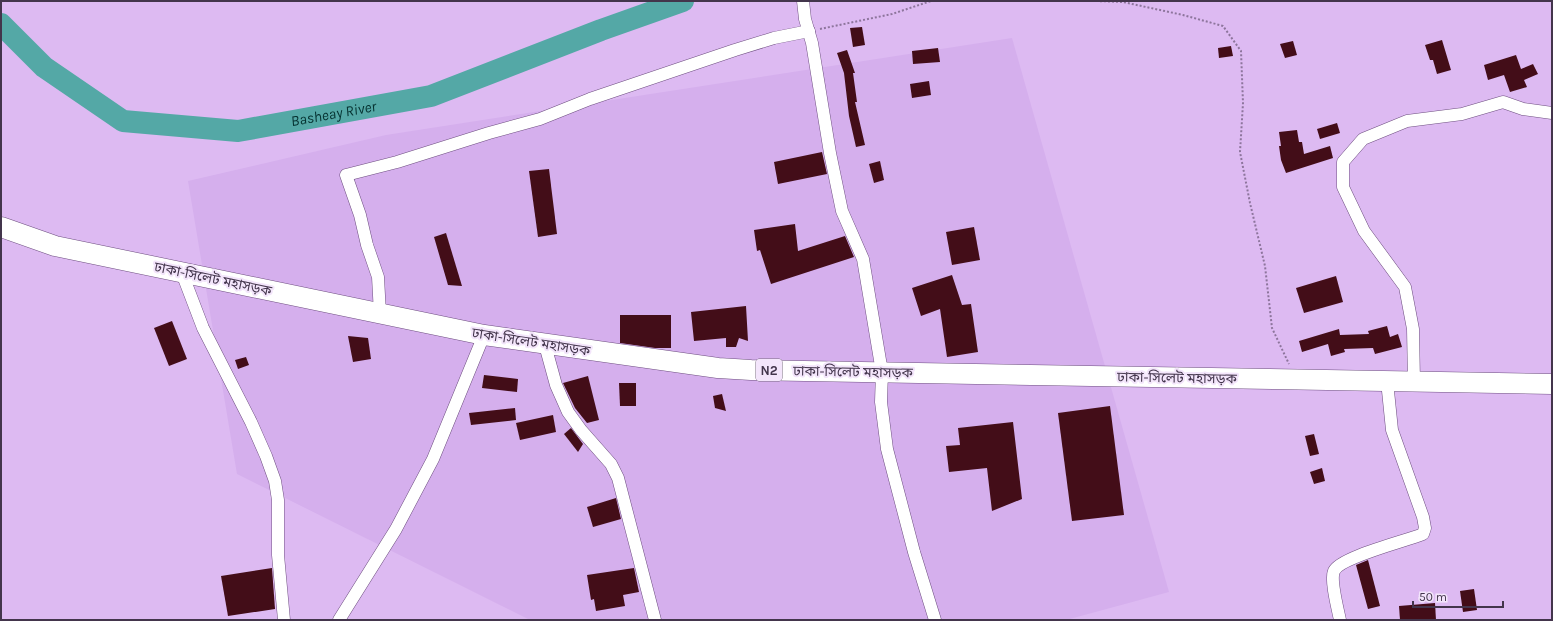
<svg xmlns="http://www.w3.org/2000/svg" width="1553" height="621" font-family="Karla,'Noto Sans Bengali',sans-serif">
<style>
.built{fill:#d5afed}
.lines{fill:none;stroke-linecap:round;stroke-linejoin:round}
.river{stroke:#54a8a6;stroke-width:22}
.building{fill:#430d18}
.minor-casing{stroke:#6e4f80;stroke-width:13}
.trunk-casing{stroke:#6e4f80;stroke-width:21}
.path{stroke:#8d759c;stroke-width:2;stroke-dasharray:2 2;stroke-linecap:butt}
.minor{stroke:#fff;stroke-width:12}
.trunk{stroke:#fff;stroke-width:20}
.labels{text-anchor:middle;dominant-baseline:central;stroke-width:4;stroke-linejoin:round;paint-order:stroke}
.shield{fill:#f3e5fb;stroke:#786a80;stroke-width:1}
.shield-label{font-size:13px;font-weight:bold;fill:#43354c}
.street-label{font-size:14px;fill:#43354c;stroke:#f3e5fb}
.water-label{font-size:15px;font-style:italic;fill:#053130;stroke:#f3e5fb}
</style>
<rect width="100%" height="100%" fill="#ddbaf2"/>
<polygon class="built" points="1012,38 1169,592 1066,620 530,620 237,474 188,181 386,135"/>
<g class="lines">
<path class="river" id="s1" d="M1,24L44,67L123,121L238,131L431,96L601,30L683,1"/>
</g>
<g class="building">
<polygon points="862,27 865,45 853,47 850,28"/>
<polygon points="1442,40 1451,70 1437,74 1433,60 1430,60 1425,45"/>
<polygon points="1293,41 1297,55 1285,58 1280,44"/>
<polygon points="1231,46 1233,56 1219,58 1218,48"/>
<polygon points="938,48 940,62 913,64 912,51"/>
<polygon points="847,50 855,73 853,73 857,102 855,102 865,145 856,147 849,116 844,73 837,53"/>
<polygon points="1516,55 1521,69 1533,64 1538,74 1524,80 1527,87 1510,92 1504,75 1488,80 1484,65"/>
<polygon points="929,81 931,95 912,98 910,84"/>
<polygon points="1337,123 1340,133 1320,139 1317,129"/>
<polygon points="1297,130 1299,142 1302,142 1304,154 1330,146 1333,158 1286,173 1281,160 1279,146 1281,146 1279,132"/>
<polygon points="822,152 827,174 778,184 774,162"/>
<polygon points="880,161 884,180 874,183 869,164"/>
<polygon points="549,169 557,234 538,237 529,171"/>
<polygon points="795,224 798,251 845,236 854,257 771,284 760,250 757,251 754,230"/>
<polygon points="974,227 980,260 952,265 946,232"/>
<polygon points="446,233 462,286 448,285 434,237"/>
<polygon points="952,275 962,305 971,304 978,352 947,357 940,309 921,316 912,288"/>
<polygon points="1336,276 1343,302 1304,313 1296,288"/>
<polygon points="746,306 748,341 739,338 736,347 726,347 726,338 694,341 691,312"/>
<polygon points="620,315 671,315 671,348 655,348 620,343"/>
<polygon points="172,321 187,359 169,366 154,328"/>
<polygon points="1387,326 1390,337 1398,334 1402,347 1375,354 1373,348 1344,349 1345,352 1331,356 1328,344 1302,352 1299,341 1339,329 1340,335 1369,334 1368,331"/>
<polygon points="348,336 368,338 371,359 353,362"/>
<polygon points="246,357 249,365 238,369 235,360"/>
<polygon points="484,375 518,379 517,392 482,388"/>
<polygon points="588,376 599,420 587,423 575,408 563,383"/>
<polygon points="619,383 636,383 636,406 620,406"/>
<polygon points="722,394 726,411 715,408 713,396"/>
<polygon points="1110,406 1124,515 1072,521 1058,413"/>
<polygon points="515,408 516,420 471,425 469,413"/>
<polygon points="553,415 556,432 520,440 516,423"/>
<polygon points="1013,422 1022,499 992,511 987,468 949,472 946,446 960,445 958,428"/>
<polygon points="571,428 583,444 578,452 564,434"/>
<polygon points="1314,434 1319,454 1310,456 1305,436"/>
<polygon points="1322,468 1325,481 1314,484 1310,472"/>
<polygon points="616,498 621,519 593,527 587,507"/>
<polygon points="1368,560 1380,606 1368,609 1356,565"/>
<polygon points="272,568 275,609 228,616 221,576"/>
<polygon points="634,568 639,592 623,595 625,606 596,611 594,599 591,600 587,575"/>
<polygon points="1474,589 1477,610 1463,612 1460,591"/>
<polygon points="1435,603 1436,620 1400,620 1399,606"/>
</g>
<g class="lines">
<defs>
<g id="minor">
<polyline points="803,1 805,19 812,43 830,153 842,211 863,259 882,372 881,402 887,449 914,552 935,620"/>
<polyline points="182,273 203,328 251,422 266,456 275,481 278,500 278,555 284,620"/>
<polyline points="380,314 378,277 367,245 360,215 346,175 397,162 489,133 540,119 590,99 735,50 774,38 809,31"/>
<polyline points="545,345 556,385 568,412 581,430 611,464 618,478 655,620"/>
<polyline points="1414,382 1413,329 1405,287 1364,231 1343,187 1343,162 1363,139 1407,121 1462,114 1503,102 1523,109 1552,113"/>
<polyline points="339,620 396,529 433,459 484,335"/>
<path d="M1340,620C1338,610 1330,580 1334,571C1340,557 1406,541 1423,534L1425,528L1423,517L1392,430L1387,381"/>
</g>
<polyline id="trunk" points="1,227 55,246 484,335 718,368 751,370 1552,384"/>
</defs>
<use href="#minor" class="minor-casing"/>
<use href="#trunk" class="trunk-casing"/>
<g class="path">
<polyline points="1096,1 1123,2 1183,15 1223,26 1241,51 1243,103 1240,152 1250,203 1265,266 1272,328 1289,364"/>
<polyline points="820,29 892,14 931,1"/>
</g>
<use href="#minor" class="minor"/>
<use href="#trunk" class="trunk"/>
</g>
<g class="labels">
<rect class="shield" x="756" y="359" width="26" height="22" rx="3"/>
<g class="shield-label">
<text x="769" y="370">N2</text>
</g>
<g class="street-label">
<text transform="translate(213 279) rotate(12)">ঢাকা-সিলেট মহাসড়ক</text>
<text transform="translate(531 342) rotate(9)">ঢাকা-সিলেট মহাসড়ক</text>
<text transform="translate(853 372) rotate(1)">ঢাকা-সিলেট মহাসড়ক</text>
<text transform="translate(1177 378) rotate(1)">ঢাকা-সিলেট মহাসড়ক</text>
</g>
<g class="water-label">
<text stroke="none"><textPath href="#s1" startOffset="369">Basheay River</textPath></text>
</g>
</g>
<rect width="1553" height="621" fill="none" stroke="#43354c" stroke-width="4"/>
<path d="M1413 601v6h90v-6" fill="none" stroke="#43354c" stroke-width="2"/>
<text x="1419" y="601" font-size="12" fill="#43354c" stroke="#f3e5fb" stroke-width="3" paint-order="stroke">50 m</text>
</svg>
